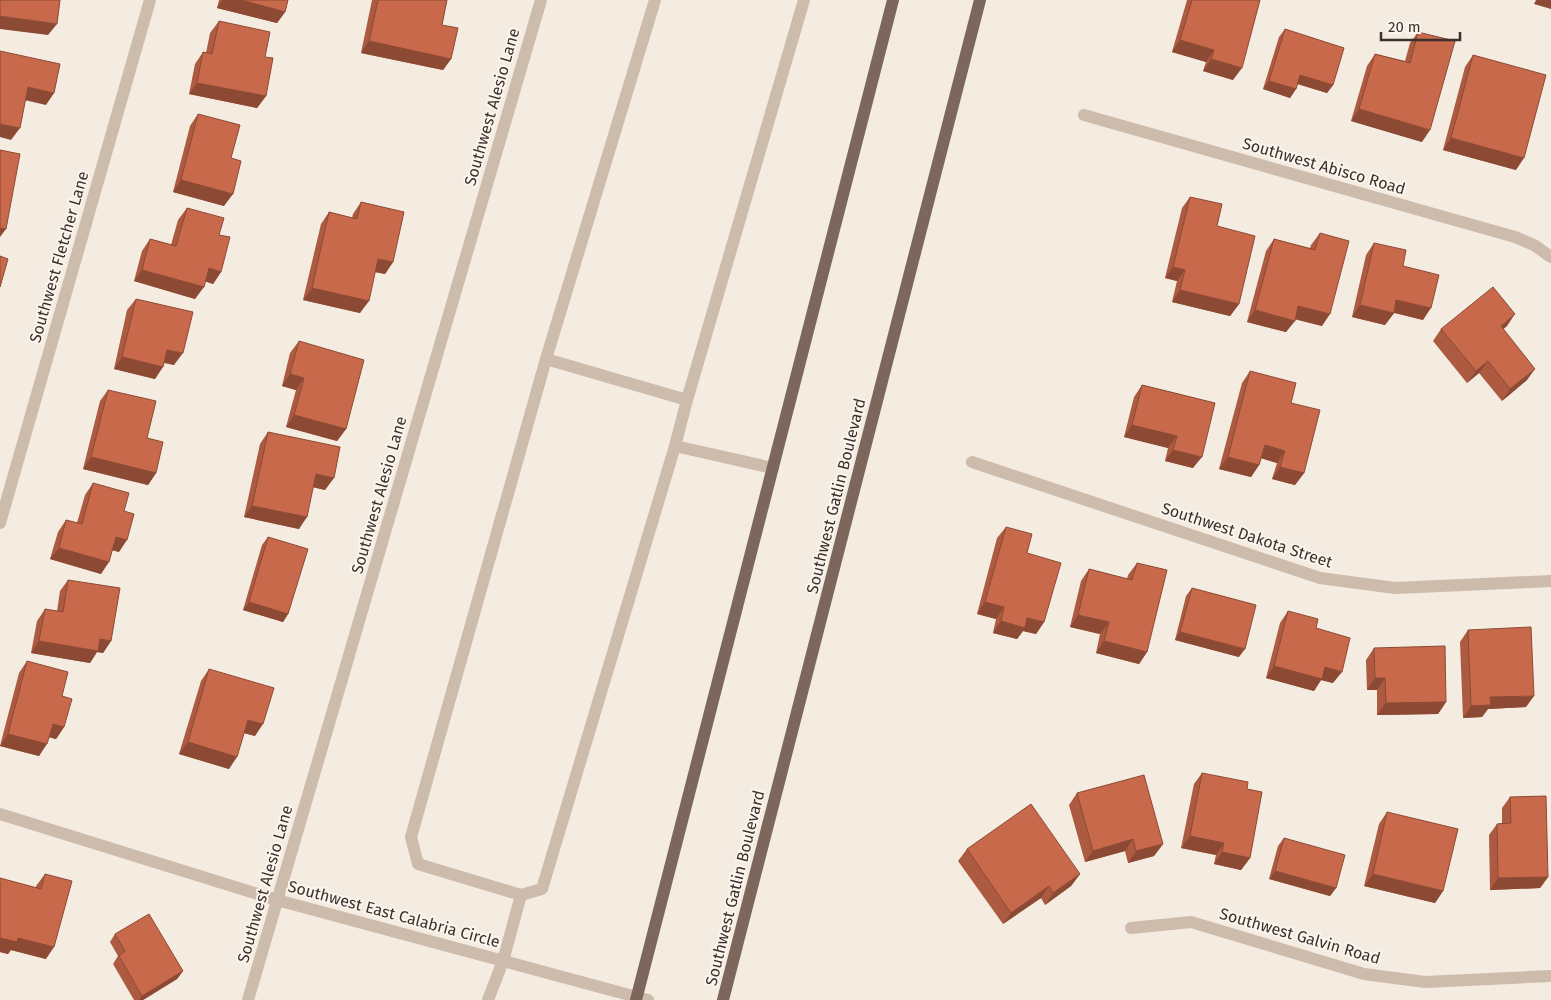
<svg xmlns="http://www.w3.org/2000/svg" width="1551" height="1000" font-family="'Fira Sans',sans-serif">
<style>
.lines{fill:none;stroke-linecap:round;stroke-linejoin:round}
.minor{stroke:#cdbbac;stroke-width:12}
.major{stroke:#7d675c;stroke-width:12}
.wall{fill:#ac5a40}
.shaded-wall{fill:#8c4a34}
.building{fill:#c8694b;stroke:#8c4a34}
.labels{text-anchor:middle;dominant-baseline:central;stroke-width:4;stroke-linejoin:round;paint-order:stroke}
.street-label{font-size:16px;fill:#3b302b;stroke:#fbf5ee}
</style>
<rect width="100%" height="100%" fill="#f4ebe1"/>
<g class="lines">
<g class="minor">
<polyline points="1084,115 1515,237 1534,245 1551,257"/>
<polyline points="546,359 655,0"/>
<polyline points="687,400 804,0"/>
<polyline points="675,446 542,889 521,895 418,864 411,837 546,359 687,400 675,446 773,468"/>
<polyline points="972,462 1320,578 1395,588 1551,581"/>
<polyline points="0,523 150,0"/>
<polyline points="0,814 277,900 648,1000"/>
<polyline points="1131,928 1191,922 1364,974 1425,982 1551,976"/>
<polyline points="248,1000 541,0"/>
<polyline points="488,1000 503,961 521,895"/>
</g>
<g class="major">
<polyline points="636,1000 893,0"/>
<polyline points="723,1000 980,0"/>
</g>
</g>
<g class="wall">
<polygon points="219,0 288,0 285,12 277,23 217,8"/>
<polygon points="372,0 447,0 442,25 451,59 443,70 361,53"/>
<polygon points="1187,0 1260,0 1233,80 1203,71 1206,62 1172,52"/>
<polygon points="219,21 265,57 266,96 257,108 189,94 195,64 203,52 206,53 210,33"/>
<polygon points="1285,29 1333,85 1327,93 1297,84 1296,89 1290,98 1263,89 1279,37"/>
<polygon points="1418,32 1422,142 1351,121 1367,66 1375,54 1405,61 1410,43"/>
<polygon points="1473,55 1516,170 1443,150 1465,67"/>
<polygon points="198,114 231,158 224,206 173,192 190,126"/>
<polygon points="1190,197 1217,226 1239,304 1230,316 1172,302 1177,281 1165,278 1182,208"/>
<polygon points="361,202 393,262 385,274 375,272 360,313 303,300 321,224 329,212 352,218 353,214"/>
<polygon points="187,208 219,235 221,272 213,284 205,281 195,299 134,281 142,251 150,239 171,245 178,220"/>
<polygon points="1320,233 1322,326 1295,319 1286,332 1247,322 1266,251 1274,239 1310,248 1311,245"/>
<polygon points="1374,243 1403,266 1423,320 1394,313 1385,325 1352,317 1366,255"/>
<polygon points="136,299 174,365 164,363 155,379 114,369 127,310"/>
<polygon points="1507,326 1503,329 1527,380 1502,401 1479,373 1467,383 1433,341 1441,329"/>
<polygon points="299,341 346,429 337,441 286,427 296,390 282,386 290,353"/>
<polygon points="1250,371 1291,403 1304,473 1295,485 1272,479 1277,463 1261,458 1259,465 1251,477 1219,469 1242,383"/>
<polygon points="1142,385 1215,403 1193,468 1165,461 1168,448 1124,437 1134,397"/>
<polygon points="108,390 147,438 156,473 148,485 83,469 100,401"/>
<polygon points="268,432 325,490 313,487 299,529 244,517 260,444"/>
<polygon points="93,483 124,511 119,552 112,550 101,574 50,559 58,532 66,520 77,523 85,495"/>
<polygon points="1006,527 1027,553 1044,622 1036,634 1023,631 1017,639 993,633 996,619 977,614 997,538"/>
<polygon points="268,537 288,614 283,622 243,610 262,545"/>
<polygon points="1137,563 1147,652 1139,664 1096,653 1100,634 1070,627 1081,581 1089,569 1127,579 1128,575"/>
<polygon points="68,580 111,641 103,653 97,652 90,663 31,653 37,621 45,609 57,611 60,591"/>
<polygon points="1192,588 1239,657 1175,640 1186,596"/>
<polygon points="1288,611 1316,628 1333,683 1321,680 1314,691 1266,678 1280,623"/>
<polygon points="1468,630 1526,707 1488,709 1482,717 1463,718 1460,642"/>
<polygon points="1374,648 1446,702 1438,714 1377,715 1377,690 1367,690 1366,660"/>
<polygon points="27,661 62,696 64,727 56,739 49,737 39,756 0,746 19,673"/>
<polygon points="209,669 255,736 244,733 229,769 179,754 201,681"/>
<polygon points="1202,773 1247,789 1250,858 1241,870 1214,864 1216,855 1181,848 1194,784"/>
<polygon points="1077,793 1163,844 1154,856 1128,863 1125,851 1085,862 1069,805"/>
<polygon points="1510,797 1548,877 1540,888 1490,890 1489,835 1497,824 1502,823 1502,808"/>
<polygon points="1387,812 1443,891 1435,903 1364,886 1379,824"/>
<polygon points="1284,838 1336,888 1330,896 1269,879 1278,846"/>
<polygon points="967,849 1080,874 1071,886 1045,905 1041,898 1003,924 958,861"/>
<polygon points="45,874 46,959 11,950 8,954 0,952 0,878 36,888 36,886"/>
<polygon points="115,934 183,971 177,979 143,1000 134,1000 113,964 118,956 110,942"/>
</g>
<g class="shaded-wall">
<polygon points="222,0 241,0 285,12 277,23 217,8"/>
<polygon points="1536,0 1551,0 1551,9 1534,4"/>
<polygon points="0,16 57,24 48,35 0,29"/>
<polygon points="1180,40 1214,50 1206,62 1172,52"/>
<polygon points="369,41 451,59 443,70 361,53"/>
<polygon points="1211,59 1242,68 1233,80 1203,71"/>
<polygon points="1300,75 1333,85 1327,93 1295,83"/>
<polygon points="1269,81 1296,89 1290,98 1263,89"/>
<polygon points="197,83 266,96 257,108 189,94"/>
<polygon points="28,87 54,93 46,105 20,99"/>
<polygon points="1359,109 1430,130 1422,142 1351,121"/>
<polygon points="0,124 20,128 11,140 0,137"/>
<polygon points="1451,138 1524,158 1516,170 1443,150"/>
<polygon points="181,180 233,194 224,206 173,192"/>
<polygon points="0,228 6,229 0,237"/>
<polygon points="378,259 393,262 385,274 370,271"/>
<polygon points="1173,267 1185,270 1177,281 1165,278"/>
<polygon points="209,268 221,272 213,284 201,280"/>
<polygon points="142,270 204,287 195,299 134,281"/>
<polygon points="312,288 369,301 360,313 303,300"/>
<polygon points="1180,290 1239,304 1230,316 1172,302"/>
<polygon points="1396,300 1431,308 1423,320 1388,311"/>
<polygon points="1360,305 1394,313 1385,325 1352,317"/>
<polygon points="1298,306 1330,314 1322,326 1290,318"/>
<polygon points="1255,310 1295,321 1286,332 1247,322"/>
<polygon points="1515,314 1507,326 1492,338 1501,326"/>
<polygon points="167,350 183,353 174,365 159,361"/>
<polygon points="122,357 163,367 155,379 114,369"/>
<polygon points="1488,361 1479,373 1467,383 1476,371"/>
<polygon points="1535,369 1527,380 1502,401 1510,389"/>
<polygon points="290,374 304,378 296,390 282,386"/>
<polygon points="294,415 346,429 337,441 286,427"/>
<polygon points="1132,425 1177,436 1168,448 1124,437"/>
<polygon points="1265,445 1285,451 1277,463 1257,457"/>
<polygon points="1173,450 1202,457 1193,468 1165,461"/>
<polygon points="91,457 156,473 148,485 83,469"/>
<polygon points="1228,457 1259,465 1251,477 1219,469"/>
<polygon points="1280,467 1304,473 1295,485 1272,479"/>
<polygon points="316,474 334,478 325,490 308,486"/>
<polygon points="252,506 307,517 299,529 244,517"/>
<polygon points="116,537 127,540 119,552 108,549"/>
<polygon points="59,548 109,562 101,574 50,559"/>
<polygon points="249,602 288,614 283,622 243,610"/>
<polygon points="985,602 1004,607 996,619 977,614"/>
<polygon points="1078,615 1109,622 1100,634 1070,627"/>
<polygon points="1027,618 1044,622 1036,634 1023,631 1017,639 993,633 1001,621"/>
<polygon points="1180,632 1245,649 1239,657 1175,640"/>
<polygon points="100,639 111,641 103,653 97,652 90,663 31,653 39,641"/>
<polygon points="1104,641 1147,652 1139,664 1096,653"/>
<polygon points="1274,666 1325,667 1342,672 1333,683 1321,680 1314,691 1266,678"/>
<polygon points="1375,678 1385,678 1377,690 1367,690"/>
<polygon points="1534,696 1526,707 1488,709 1482,717 1463,718 1471,706 1490,697"/>
<polygon points="1446,702 1438,714 1377,715 1386,703"/>
<polygon points="248,720 263,724 255,736 240,732"/>
<polygon points="53,724 64,727 56,739 44,736"/>
<polygon points="8,734 47,744 39,756 0,746"/>
<polygon points="188,742 237,757 229,769 179,754"/>
<polygon points="1190,836 1224,843 1216,855 1181,848"/>
<polygon points="1133,839 1125,851 1085,862 1093,851"/>
<polygon points="1163,844 1154,856 1128,863 1136,851"/>
<polygon points="1222,852 1250,858 1241,870 1214,864"/>
<polygon points="1275,871 1336,888 1330,896 1269,879"/>
<polygon points="1080,874 1071,886 1045,905 1053,893"/>
<polygon points="1373,874 1443,891 1435,903 1364,886"/>
<polygon points="1548,877 1540,888 1490,890 1498,878"/>
<polygon points="1049,886 1041,898 1003,924 1011,913"/>
<polygon points="0,938 18,938 54,947 46,959 11,950 8,954 0,952"/>
<polygon points="183,971 177,979 143,1000 139,1000 142,996"/>
</g>
<g class="building">
<polygon points="0,0 60,0 57,24 0,16"/>
<polygon points="241,0 288,0 285,12"/>
<polygon points="378,0 447,0 442,25 458,28 451,59 369,41"/>
<polygon points="1192,0 1260,0 1242,68 1211,59 1214,50 1180,40"/>
<polygon points="219,21 270,32 265,57 273,58 266,96 197,83 203,52 212,54"/>
<polygon points="1285,29 1344,48 1333,85 1300,75 1296,89 1269,81"/>
<polygon points="1418,32 1455,41 1430,130 1359,109 1375,54 1410,63"/>
<polygon points="0,51 60,64 54,93 28,87 20,128 0,124"/>
<polygon points="1473,55 1546,75 1524,158 1451,138"/>
<polygon points="198,114 240,125 231,158 241,161 233,194 181,180"/>
<polygon points="0,150 20,154 6,229 0,228"/>
<polygon points="1190,197 1222,204 1217,226 1255,236 1239,304 1180,290 1185,270 1173,267"/>
<polygon points="361,202 404,212 393,262 378,259 369,301 312,288 329,212 357,219"/>
<polygon points="187,208 224,218 219,235 230,237 221,272 209,268 204,287 142,270 150,239 176,246"/>
<polygon points="1320,233 1349,241 1330,314 1298,306 1295,321 1255,310 1274,239 1315,250"/>
<polygon points="1374,243 1406,250 1403,266 1439,275 1431,308 1396,300 1394,313 1360,305"/>
<polygon points="0,256 8,259 0,287"/>
<polygon points="1493,287 1515,314 1501,326 1535,369 1510,389 1488,361 1476,371 1441,329"/>
<polygon points="136,299 193,312 183,353 167,350 163,367 122,357"/>
<polygon points="299,341 364,360 346,429 294,415 304,378 290,374"/>
<polygon points="1250,371 1296,383 1291,403 1320,410 1304,473 1280,467 1285,451 1265,445 1259,465 1228,457"/>
<polygon points="1142,385 1215,403 1202,457 1173,450 1177,436 1132,425"/>
<polygon points="108,390 156,401 147,438 163,442 156,473 91,457"/>
<polygon points="268,432 340,447 334,478 316,474 307,517 252,506"/>
<polygon points="93,483 129,493 124,511 134,514 127,540 116,537 109,562 59,548 66,520 82,524"/>
<polygon points="1006,527 1032,534 1027,553 1061,563 1044,622 1027,618 1025,628 1001,621 1004,607 985,602"/>
<polygon points="268,537 308,549 288,614 249,602"/>
<polygon points="1137,563 1167,570 1147,652 1104,641 1109,622 1078,615 1089,569 1132,580"/>
<polygon points="68,580 120,588 111,641 100,639 98,651 39,641 45,609 63,612"/>
<polygon points="1192,588 1256,605 1245,649 1180,632"/>
<polygon points="1288,611 1318,619 1316,628 1350,638 1342,672 1325,667 1322,679 1274,666"/>
<polygon points="1531,627 1534,696 1490,697 1491,705 1471,706 1468,630"/>
<polygon points="1445,646 1446,702 1386,703 1385,678 1375,678 1374,648"/>
<polygon points="27,661 68,672 62,696 72,699 64,727 53,724 47,744 8,734"/>
<polygon points="209,669 274,688 263,724 248,720 237,757 188,742"/>
<polygon points="1202,773 1248,782 1247,789 1262,792 1250,858 1222,852 1224,843 1190,836"/>
<polygon points="1144,775 1163,844 1136,851 1133,839 1093,851 1077,793"/>
<polygon points="1546,796 1548,877 1498,878 1497,824 1511,823 1510,797"/>
<polygon points="1031,804 1080,874 1053,893 1049,886 1011,913 967,849"/>
<polygon points="1387,812 1458,829 1443,891 1373,874"/>
<polygon points="1284,838 1345,855 1336,888 1275,871"/>
<polygon points="45,874 72,881 54,947 18,938 17,942 0,938 0,878 41,889"/>
<polygon points="149,914 183,971 142,996 119,956 125,951 115,934"/>
</g>
<g class="labels">
<g class="street-label">
<text transform="translate(492 107) rotate(-74)">Southwest Alesio Lane</text>
<text transform="translate(1324 166) rotate(16)">Southwest Abisco Road</text>
<text transform="translate(59 257) rotate(-74)">Southwest Fletcher Lane</text>
<text transform="translate(379 495) rotate(-74)">Southwest Alesio Lane</text>
<text transform="translate(836 496) rotate(-76)">Southwest Gatlin Boulevard</text>
<text transform="translate(1247 535) rotate(18)">Southwest Dakota Street</text>
<text transform="translate(265 884) rotate(-74)">Southwest Alesio Lane</text>
<text transform="translate(735 888) rotate(-76)">Southwest Gatlin Boulevard</text>
<text transform="translate(394 914) rotate(15)">Southwest East Calabria Circle</text>
<text transform="translate(1300 936) rotate(16)">Southwest Galvin Road</text>
</g>
</g>
<path d="M1381 32v8h79v-8" fill="none" stroke="#3b302b" stroke-width="2.5"/>
<text x="1388" y="32" font-size="15" fill="#3b302b" stroke="#fbf5ee" stroke-width="4" paint-order="stroke">20 m</text>
</svg>
